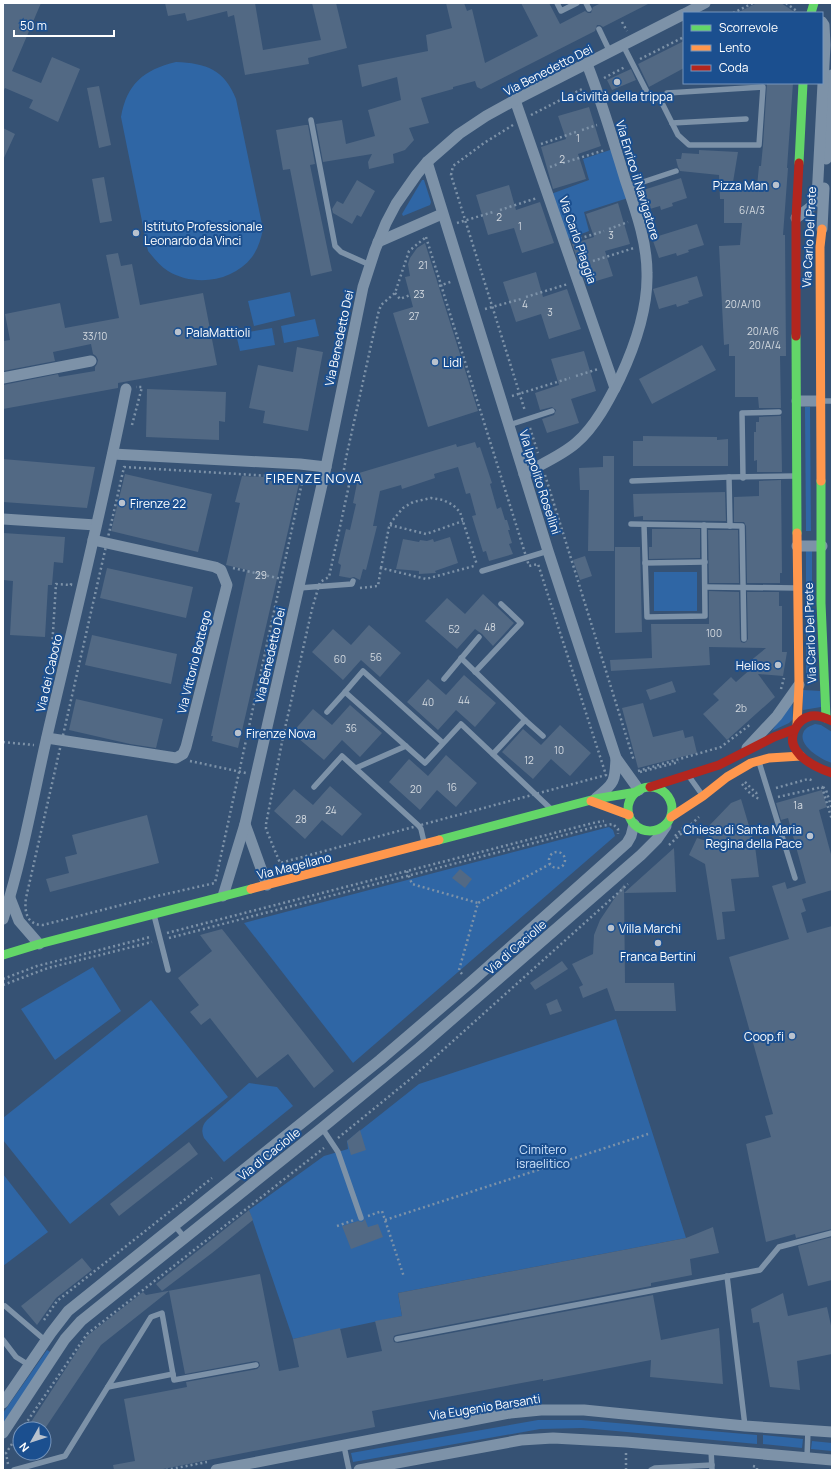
<svg xmlns="http://www.w3.org/2000/svg" width="835" height="1473" font-family="Manrope,sans-serif">
<style>
.green{fill:#2f66a5}
.building{fill:#526984}
.lines{fill:none;stroke-linecap:round;stroke-linejoin:round}
.path{stroke:#7d92a8;stroke-width:2.5;stroke-dasharray:2 3;stroke-linecap:butt}
.lane{stroke:#7d92a8;stroke-width:5.5}
.street{stroke:#7d92a8;stroke-width:11}
.fast{stroke:#63d668;stroke-width:9}
.slow{stroke:#ff974d;stroke-width:9}
.jam{stroke:#b3261e;stroke-width:9}
.poi-dot{fill:#b9c2ce;stroke:#1b4f8f;stroke-width:1.5}
.labels{text-anchor:middle;dominant-baseline:central;stroke-width:4;stroke-linejoin:round;paint-order:stroke}
.number-label{font-size:10px;fill:#d4dae0}
.street-label{font-size:12px;fill:#fff;stroke:#1b4f8f}
.poi-label{font-size:12px;fill:#fff;stroke:#1b4f8f;text-anchor:start}
.park-label{font-size:12px;fill:#cfe3fa;stroke:#1b4f8f}
.neighbourhood-label{font-size:13px;letter-spacing:1px;fill:#fff;stroke:#1b4f8f}
</style>
<rect width="100%" height="100%" fill="#365274"/>
<g class="green">
<path d="M176,62C206,63 225,70 236,99L263,229C261,239 258,249 252,257C233,282 194,287 168,271C160,266 154,258 148,251L121,117C127,84 143,70 176,62Z"/>
<polygon points="613,149 628,198 584,212 589,231 566,240 551,194 589,180 583,159"/>
<polygon points="422,180 424,180 431,202 430,205 403,216 402,214"/>
<polygon points="290,292 295,316 254,326 248,301"/>
<polygon points="315,319 319,336 284,343 281,326"/>
<polygon points="272,328 275,345 240,351 236,334"/>
<polygon points="805,407 810,407 811,531 806,531"/>
<rect x="806" y="550" width="6" height="124"/>
<rect x="654" y="572" width="43" height="39"/>
<polygon points="803,690 820,691 821,707 803,710"/>
<polygon points="792,699 793,719 789,723 772,731"/>
<path d="M815,724L821,725L832,732V763C822,760 796,745 804,731C807,727 810,726 815,724Z"/>
<polygon points="609,827 613,830 615,836 353,1063 244,923"/>
<polygon points="93,967 121,1011 55,1060 21,1009"/>
<polygon points="151,1000 228,1097 70,1224 3,1140 3,1118"/>
<polygon points="616,1019 686,1238 398,1293 402,1316 293,1339 249,1210 324,1156 348,1149 347,1141 419,1084"/>
<path d="M249,1083L277,1087L293,1106L224,1162L204,1138C201,1131 202,1125 207,1120Z"/>
<polygon points="3,1174 48,1232 3,1266"/>
<polygon points="47,1350 52,1353 3,1424 3,1413"/>
<polygon points="538,1420 581,1420 757,1435 757,1444 583,1428 540,1429 353,1462 351,1453"/>
<polygon points="763,1435 803,1439 802,1448 763,1444"/>
<polygon points="812,1441 832,1443 832,1451 811,1449"/>
</g>
<g class="building">
<polygon points="3,3 41,3 12,71 41,83 52,57 80,69 58,122 29,108 33,100 5,88 3,92"/>
<polygon points="165,3 255,3 263,50 321,40 312,3 336,3 347,48 308,58 309,64 245,75 234,15 228,17 227,11 187,21 185,13 168,16"/>
<polygon points="446,3 464,3 467,11 472,9 485,63 538,36 521,3 549,3 560,24 585,11 588,13 591,13 593,7 601,3 650,3 603,27 600,25 597,25 595,31 481,89 477,87 475,81 453,87 453,89 421,98 429,123 409,128 414,140 405,150 393,154 394,163 369,169 368,162 372,154 323,162 316,124 342,120 346,144 375,136 368,110 401,100 397,77 362,87 358,65 428,51 426,35 452,28"/>
<polygon points="757,3 781,3 796,13 737,13"/>
<polygon points="684,41 684,68 649,87 638,64"/>
<polygon points="631,69 636,80 612,90 607,80"/>
<polygon points="767,83 793,83 787,168 788,168 783,235 785,235 786,356 780,356 781,408 759,408 758,397 735,397 735,356 729,356 729,344 724,345 719,246 740,245 742,223 724,223 724,199 720,199 719,175 680,171 678,167 676,159 681,159 682,153 699,154 699,150 738,152 733,182 757,186 759,166 761,166 763,145"/>
<polygon points="99,86 111,145 99,148 87,88"/>
<polygon points="589,107 601,146 578,154 586,179 553,189 541,147 566,139 558,116"/>
<polygon points="305,125 308,125 315,164 310,165 332,271 311,276 290,169 283,170 276,130"/>
<polygon points="3,128 15,134 3,160"/>
<polygon points="104,177 112,221 100,223 92,179"/>
<polygon points="681,178 687,198 672,203 673,206 661,210 660,206 643,211 637,192"/>
<polygon points="357,180 375,191 361,217 357,215 352,224 333,213 332,209 337,201 343,204"/>
<polygon points="509,185 516,210 540,202 554,243 522,253 514,228 488,235 476,195"/>
<polygon points="618,203 630,244 605,251 613,276 586,284 572,244 594,237 586,214"/>
<polygon points="697,224 704,245 688,250 689,252 677,256 676,253 659,258 652,238"/>
<polygon points="425,243 478,411 428,427 393,313 413,307 405,277 410,276 408,264 410,258 417,248"/>
<polygon points="118,253 121,266 132,264 140,305 203,293 217,365 118,383 118,388 3,409 3,385 58,374 59,377 95,371 95,367 97,364 98,360 96,356 93,354 91,344 53,352 55,361 3,371 3,341 10,340 5,314 60,303 65,328 119,318 106,255"/>
<polygon points="536,272 543,297 567,289 581,329 549,339 541,314 516,322 503,282"/>
<polygon points="697,276 703,296 688,301 689,303 677,307 676,304 659,309 653,289"/>
<polygon points="702,345 716,370 652,404 639,379"/>
<polygon points="297,347 323,352 308,431 263,423 265,411 249,408 258,365 293,372"/>
<polygon points="584,351 596,391 571,399 579,423 547,433 542,419 554,415 556,410 552,407 540,410 535,393 559,385 551,359"/>
<polygon points="147,389 226,392 225,422 219,421 219,440 146,437"/>
<polygon points="779,416 781,416 782,472 757,472 757,460 754,461 754,432 756,432 756,422 759,422 759,417"/>
<polygon points="643,436 717,437 717,440 728,439 728,466 633,466 633,441 643,441"/>
<polygon points="475,442 477,448 480,447 492,483 490,484 497,509 501,507 505,520 507,520 510,530 508,530 512,543 509,544 513,554 489,561 486,551 483,552 472,516 476,515 470,493 466,494 458,467 434,474 435,478 402,489 401,485 380,491 373,526 377,526 366,570 363,569 360,580 354,577 350,578 339,576 341,565 338,563 346,529 350,530 356,504 353,503 359,473 456,444 457,447"/>
<polygon points="603,456 614,456 614,551 588,551 589,490 580,490 579,468 603,467"/>
<polygon points="3,459 95,467 87,508 3,502"/>
<polygon points="125,474 212,494 198,552 111,531"/>
<polygon points="242,476 300,479 238,748 212,741 213,736 211,736 247,570 226,565 240,503 235,502"/>
<polygon points="781,480 782,573 780,573 780,583 747,583 746,526 744,522 734,522 734,497 759,496 759,481"/>
<polygon points="725,492 726,521 643,520 643,516 634,517 633,494"/>
<polygon points="652,529 700,529 700,558 649,559 649,547 652,547"/>
<polygon points="708,530 738,530 739,583 709,583"/>
<polygon points="3,533 65,537 63,563 54,562 52,585 48,585 45,637 10,635 13,581 3,580"/>
<polygon points="450,537 458,563 435,571 436,573 419,574 419,571 396,569 403,539 419,542 420,540 427,541 433,539 434,542"/>
<polygon points="615,547 640,547 642,632 615,633"/>
<polygon points="585,556 592,576 580,580 573,560"/>
<polygon points="107,568 193,587 186,618 100,598"/>
<polygon points="709,591 739,592 740,639 741,642 744,643 746,642 748,639 747,592 779,592 779,606 782,606 782,652 787,652 783,676 758,674 775,697 727,740 703,714 719,700 713,694 731,677 736,682 753,667 749,662 766,648 709,647 710,665 611,671 610,660 652,658 651,624 709,624"/>
<polygon points="483,594 514,623 493,646 482,634 475,629 457,649 425,621 447,598 465,614"/>
<polygon points="369,625 401,653 380,677 361,660 343,680 312,652 333,629 351,645"/>
<polygon points="92,635 177,654 171,684 85,665"/>
<polygon points="464,675 496,703 475,727 456,710 438,730 407,702 428,679 446,695"/>
<polygon points="672,681 676,692 650,700 646,690"/>
<polygon points="76,699 163,719 156,748 130,744 69,730"/>
<polygon points="643,703 653,737 683,730 685,738 693,736 697,753 638,768 622,708"/>
<polygon points="350,705 382,733 360,757 342,740 324,760 292,733 313,709 332,725"/>
<polygon points="560,725 591,753 570,776 551,759 533,779 502,752 523,729 541,745"/>
<polygon points="446,755 477,783 456,807 437,790 420,810 389,782 409,759 428,776"/>
<polygon points="330,786 362,814 342,836 322,820 305,839 274,811 294,789 313,805"/>
<polygon points="822,790 827,807 819,810 832,858 832,890 802,899 806,911 801,913 807,933 832,926 832,1229 796,1238 795,1234 766,1242 746,1144 771,1137 765,1116 773,1114 729,957 789,939 772,886 785,882 787,889 806,883 788,818 781,820 776,803"/>
<polygon points="741,799 755,846 759,877 731,879 735,911 722,912 725,939 717,940 705,864 689,855 697,838 710,842 707,828 731,803"/>
<polygon points="147,815 159,863 50,892 46,879 69,873 65,857 77,854 72,835"/>
<polygon points="674,848 676,892 624,893"/>
<polygon points="460,869 472,879 465,888 452,878"/>
<polygon points="624,884 625,983 674,983 676,1011 615,1011 607,988 583,998 579,987 583,985 572,964 593,954 594,935 600,920"/>
<polygon points="222,929 334,1071 314,1088 288,1054 257,1078 210,1018 201,1025 190,1012 199,1005 178,978 212,951 200,935"/>
<polygon points="562,961 568,969 535,990 530,983"/>
<polygon points="557,999 562,1011 550,1015 546,1004"/>
<polygon points="360,1130 366,1150 351,1155 347,1141"/>
<polygon points="189,1142 198,1154 119,1216 110,1204"/>
<polygon points="249,1210 253,1220 212,1253 162,1291 156,1284"/>
<polygon points="365,1219 368,1227 378,1224 383,1237 351,1249 342,1226 358,1221 362,1222"/>
<polygon points="713,1227 719,1253 690,1259 692,1275 651,1283 651,1286 396,1335 394,1336 393,1339 394,1342 398,1343 653,1295 661,1340 719,1328 723,1384 650,1377 651,1360 543,1381 543,1379 372,1411 375,1427 158,1470 114,1470 113,1465 135,1461 124,1399 187,1387 186,1382 257,1369 260,1366 259,1362 255,1361 185,1374 169,1291 101,1345 44,1430 31,1422 87,1336 143,1292 146,1295 260,1274 279,1371 299,1367 293,1339 340,1328 347,1358 382,1351 375,1321 402,1316 398,1293 686,1238"/>
<polygon points="832,1237 832,1280 808,1286 798,1246"/>
<polygon points="82,1258 92,1270 56,1298 37,1325 21,1306"/>
<polygon points="783,1293 788,1316 827,1307 832,1330 832,1354 797,1361 800,1390 770,1387 759,1322 753,1323 751,1309"/>
</g>
<g class="lines">
<g class="path">
<polyline points="786,3 798,12"/>
<polyline points="733,13 753,3"/>
<polyline points="622,22 627,31"/>
<polyline points="640,59 684,37"/>
<polyline points="604,78 625,67"/>
<polyline points="531,115 584,88"/>
<polyline points="513,125 484,143 453,166 451,175 525,411"/>
<polyline points="582,130 597,125"/>
<polyline points="541,144 576,132"/>
<polyline points="563,163 605,150"/>
<polyline points="550,167 558,164"/>
<polyline points="500,210 537,198"/>
<polyline points="457,223 493,212"/>
<polyline points="609,229 628,222"/>
<polygon points="426,237 529,566 538,564 606,775 280,863 266,829 266,824 283,737 312,609 320,582 329,577 351,476 343,475 346,458 378,314 381,305 395,293 409,251"/>
<polyline points="575,240 604,231"/>
<polyline points="593,261 634,248"/>
<polyline points="439,286 453,281"/>
<polyline points="395,293 400,299 410,295"/>
<polyline points="526,297 568,284"/>
<polyline points="485,309 521,299"/>
<polyline points="576,376 598,369"/>
<polyline points="512,396 570,378"/>
<polyline points="132,425 142,387 136,387"/>
<polyline points="530,428 538,453"/>
<path d="M124,467L303,478L215,883L157,896L43,925C27,925 24,912 26,898Z"/>
<polyline points="545,475 634,761"/>
<polyline points="390,525 426,534 463,521"/>
<polyline points="233,568 282,579"/>
<polyline points="381,568 389,527 392,521 403,508 413,502 431,498 443,500 453,505 460,512 477,565"/>
<polyline points="360,588 378,586 381,568 426,579 474,566"/>
<polyline points="51,664 56,584 71,585 71,583"/>
<polyline points="781,689 784,678"/>
<polyline points="3,742 34,745"/>
<polyline points="190,761 246,773"/>
<polyline points="638,771 721,747 751,724"/>
<polyline points="640,772 679,762"/>
<polyline points="745,782 756,793 760,792"/>
<path d="M742,784C747,790 753,798 761,799"/>
<polyline points="823,787 826,790 832,809"/>
<polyline points="776,788 808,779 814,781"/>
<polyline points="778,797 822,787 832,820"/>
<polyline points="675,836 685,826"/>
<polyline points="669,845 699,817"/>
<circle cx="557" cy="860" r="8"/>
<polyline points="407,871 412,884 478,903"/>
<polyline points="167,933 593,823 604,821"/>
<polyline points="169,938 595,827 613,824 618,829 618,834"/>
<polyline points="462,974 459,970 478,903 550,864"/>
<polyline points="3,979 37,966 150,937"/>
<polyline points="3,985 48,968 152,942"/>
<polyline points="338,1138 414,1076 628,884"/>
<polyline points="368,1216 382,1211 404,1277"/>
<polyline points="385,1220 648,1134"/>
<polyline points="337,1226 354,1220"/>
<polyline points="44,1320 57,1301 212,1178"/>
<polyline points="22,1429 87,1334 324,1148"/>
<polyline points="626,1453 626,1470"/>
<polyline points="8,1464 6,1453 20,1432"/>
<polyline points="753,1466 757,1467 757,1470"/>
<polyline points="166,1470 207,1462"/>
</g>
<g class="lane">
<polyline points="557,3 561,11 577,3"/>
<polyline points="586,3 589,9"/>
<polyline points="599,29 610,52"/>
<polyline points="623,45 650,98 661,101 678,135 689,145 759,145 763,87 667,93 661,101"/>
<polyline points="311,120 335,246 341,252 370,265"/>
<polyline points="672,123 746,119"/>
<polyline points="628,187 676,171"/>
<polyline points="820,401 832,401"/>
<polyline points="509,425 552,411"/>
<polyline points="729,477 730,526"/>
<polyline points="743,478 742,413 779,412"/>
<polyline points="632,481 729,477 795,476"/>
<polyline points="631,524 742,526 744,639"/>
<polyline points="644,525 647,617 705,616 704,525"/>
<polyline points="645,563 705,562"/>
<polyline points="482,571 548,551"/>
<polyline points="705,587 797,588"/>
<polyline points="299,588 352,584 353,581"/>
<polyline points="461,658 525,720"/>
<polyline points="475,672 521,623 501,604"/>
<polyline points="444,679 479,637"/>
<polyline points="327,712 345,692"/>
<polyline points="443,743 363,671 345,692 425,763 461,724 551,809"/>
<polyline points="493,754 525,720 543,736"/>
<polyline points="759,762 795,878"/>
<polyline points="356,768 406,746"/>
<polyline points="688,775 703,796"/>
<polyline points="314,787 342,756 419,826 421,829 424,842"/>
<polyline points="154,915 168,970"/>
<polyline points="322,1128 338,1152 361,1218"/>
<polyline points="175,1226 185,1238"/>
<polyline points="727,1276 745,1426"/>
<polyline points="5,1306 46,1341"/>
<polyline points="397,1339 760,1270 779,1247 832,1233"/>
<polyline points="3,1340 16,1357 29,1365"/>
<polyline points="108,1387 173,1374"/>
<polyline points="344,1446 349,1470"/>
<polyline points="711,1449 712,1470"/>
<polyline points="807,1457 808,1430"/>
<polyline points="14,1470 65,1456 151,1317 162,1313 174,1380 256,1365"/>
<polyline points="651,1470 655,1468 712,1465"/>
</g>
<g class="street">
<polyline points="686,13 705,3"/>
<polyline points="515,100 615,388"/>
<polyline points="826,159 832,75"/>
<polyline points="427,162 548,551 616,758 639,790"/>
<polyline points="796,218 811,207 817,198 825,45 824,25 822,22"/>
<polyline points="822,229 824,188"/>
<polyline points="378,242 442,214"/>
<polyline points="3,378 91,361"/>
<polyline points="797,401 820,401"/>
<polyline points="113,454 300,464 326,467"/>
<path d="M524,474C541,464 561,456 576,443C595,427 609,400 620,378C635,346 648,309 647,273C647,241 635,209 625,179C613,140 602,102 587,64"/>
<polyline points="3,519 96,525"/>
<polyline points="797,546 822,546"/>
<polyline points="47,738 176,758 183,754 186,747 227,585 221,570 215,567 93,540"/>
<polyline points="747,748 777,716 799,685"/>
<path d="M596,798C615,783 615,781 616,758"/>
<polyline points="245,824 267,885"/>
<polyline points="223,896 245,824 326,467 363,287 375,250 386,223 396,204 417,174 427,162 459,134 486,116 515,100 684,14"/>
<polyline points="10,898 19,921 39,944"/>
<path d="M3,919C24,854 35,786 51,719C77,609 104,500 126,389"/>
<polyline points="3,1403 51,1333 68,1311 380,1060 471,982 627,843 631,836 634,824"/>
<polyline points="3,1433 65,1339 81,1321 322,1128 419,1048 641,855 657,839 666,826"/>
<polyline points="216,1470 510,1413 541,1410 584,1410 745,1426 832,1432"/>
<polyline points="359,1470 521,1440 553,1438 626,1442 832,1460"/>
</g>
<g class="fast">
<polyline points="811,13 814,3"/>
<polyline points="799,163 803,83"/>
<polyline points="796,336 797,533"/>
<polyline points="821,481 821,603 826,718"/>
<circle cx="650" cy="809" r="22"/>
<polyline points="439,840 595,799 637,792"/>
<polyline points="3,955 39,944 251,889"/>
</g>
<g class="slow">
<polyline points="821,481 820,247 822,229"/>
<polyline points="797,533 799,685 797,725"/>
<polyline points="591,801 629,815"/>
<polyline points="671,817 703,796 727,777 751,763 769,758 801,756"/>
<polyline points="251,889 439,840"/>
</g>
<g class="jam">
<polyline points="796,336 796,218 799,163"/>
<path d="M832,721C826,718 818,715 811,716C797,719 787,737 796,750C803,761 820,769 832,773"/>
<polyline points="650,787 719,765 774,737 795,729"/>
</g>
</g>
<g class="poi-dot">
<circle cx="617" cy="82" r="4"/>
<circle cx="776" cy="185" r="4"/>
<circle cx="136" cy="233" r="4"/>
<circle cx="178" cy="332" r="4"/>
<circle cx="435" cy="362" r="4"/>
<circle cx="122" cy="503" r="4"/>
<circle cx="778" cy="665" r="4"/>
<circle cx="238" cy="733" r="4"/>
<circle cx="810" cy="836" r="4"/>
<circle cx="611" cy="928" r="4"/>
<circle cx="658" cy="943" r="4"/>
<circle cx="792" cy="1036" r="4"/>
</g>
<g class="labels">
<g class="number-label">
<text x="578" y="138">1</text>
<text x="562" y="159">2</text>
<text x="752" y="210">6/A/3</text>
<text x="499" y="217">2</text>
<text x="520" y="226">1</text>
<text x="611" y="235">3</text>
<text x="423" y="265">21</text>
<text x="419" y="294">23</text>
<text x="525" y="304">4</text>
<text x="743" y="304">20/A/10</text>
<text x="550" y="312">3</text>
<text x="414" y="316">27</text>
<text x="763" y="331">20/A/6</text>
<text x="95" y="336">33/10</text>
<text x="765" y="345">20/A/4</text>
<text x="261" y="575">29</text>
<text x="490" y="627">48</text>
<text x="454" y="629">52</text>
<text x="714" y="633">100</text>
<text x="376" y="657">56</text>
<text x="340" y="659">60</text>
<text x="464" y="700">44</text>
<text x="428" y="702">40</text>
<text x="741" y="708">2b</text>
<text x="351" y="728">36</text>
<text x="559" y="750">10</text>
<text x="529" y="760">12</text>
<text x="452" y="787">16</text>
<text x="416" y="789">20</text>
<text x="798" y="805">1a</text>
<text x="331" y="810">24</text>
<text x="301" y="819">28</text>
</g>
<g class="street-label">
<text transform="translate(548 70) rotate(-27)">Via Benedetto Dei</text>
<text transform="translate(638 180) rotate(73)">Via Enrico il Navigatore</text>
<text transform="translate(809 237) rotate(-87)">Via Carlo Del Prete</text>
<text transform="translate(578 240) rotate(71)">Via Carlo Piaggia</text>
<text transform="translate(339 338) rotate(-78)">Via Benedetto Dei</text>
<text transform="translate(540 482) rotate(72)">Via Ippolito Rosellini</text>
<text transform="translate(810 633) rotate(-92)">Via Carlo Del Prete</text>
<text transform="translate(270 655) rotate(-77)">Via Benedetto Dei</text>
<text transform="translate(194 662) rotate(-76)">Via Vittorio Bottego</text>
<text transform="translate(49 673) rotate(-77)">Via dei Caboto</text>
<text transform="translate(294 866) rotate(-14)">Via Magellano</text>
<text transform="translate(516 947) rotate(-41)">Via di Caciolle</text>
<text transform="translate(269 1154) rotate(-39)">Via di Caciolle</text>
<text transform="translate(485 1407) rotate(-9)">Via Eugenio Barsanti</text>
</g>
<g class="poi-label">
<text x="617" y="96" text-anchor="middle">La civiltà della trippa</text>
<text x="768" y="185" text-anchor="end">Pizza Man</text>
<text x="144" y="226">Istituto Professionale<tspan x="144" dy="14">Leonardo da Vinci</tspan></text>
<text x="186" y="332">PalaMattioli</text>
<text x="443" y="362">Lidl</text>
<text x="130" y="503">Firenze 22</text>
<text x="770" y="665" text-anchor="end">Helios</text>
<text x="246" y="733">Firenze Nova</text>
<text x="802" y="829" text-anchor="end">Chiesa di Santa Maria<tspan x="802" dy="14">Regina della Pace</tspan></text>
<text x="619" y="928">Villa Marchi</text>
<text x="658" y="956" text-anchor="middle">Franca Bertini</text>
<text x="784" y="1036" text-anchor="end">Coop.fi</text>
</g>
<g class="park-label">
<text x="543" y="1149">Cimitero<tspan x="543" dy="14">israelitico</tspan></text>
</g>
<g class="neighbourhood-label">
<text x="314" y="478">FIRENZE NOVA</text>
</g>
</g>
<rect width="835" height="1473" fill="none" stroke="#ffffff" stroke-width="8"/>
<rect x="683" y="12" width="140" height="72" fill="#1b4f8f" stroke="#7695bc"/>
<rect x="691" y="25" width="20" height="6" fill="#63d668" stroke="#7695bc"/>
<text x="719" y="32" font-size="12" fill="#ffffff">Scorrevole</text>
<rect x="691" y="45" width="20" height="6" fill="#ff974d" stroke="#7695bc"/>
<text x="719" y="52" font-size="12" fill="#ffffff">Lento</text>
<rect x="691" y="65" width="20" height="6" fill="#b3261e" stroke="#7695bc"/>
<text x="719" y="72" font-size="12" fill="#ffffff">Coda</text>
<g transform="translate(32 1441) rotate(231)"><circle r="19" fill="#1b4f8f" stroke="#7695bc"/>
<path d="M0-3L7 15L0 10L-7 15Z" fill="#b9c2ce"/>
<text y="-6" font-size="11" font-weight="bold" text-anchor="middle" fill="#ffffff">N</text>
</g>
<path d="M14 30v6h100v-6" fill="none" stroke="#ffffff" stroke-width="2"/>
<text x="20" y="30" font-size="12" fill="#ffffff" stroke="#1b4f8f" stroke-width="3" paint-order="stroke">50 m</text>
</svg>
